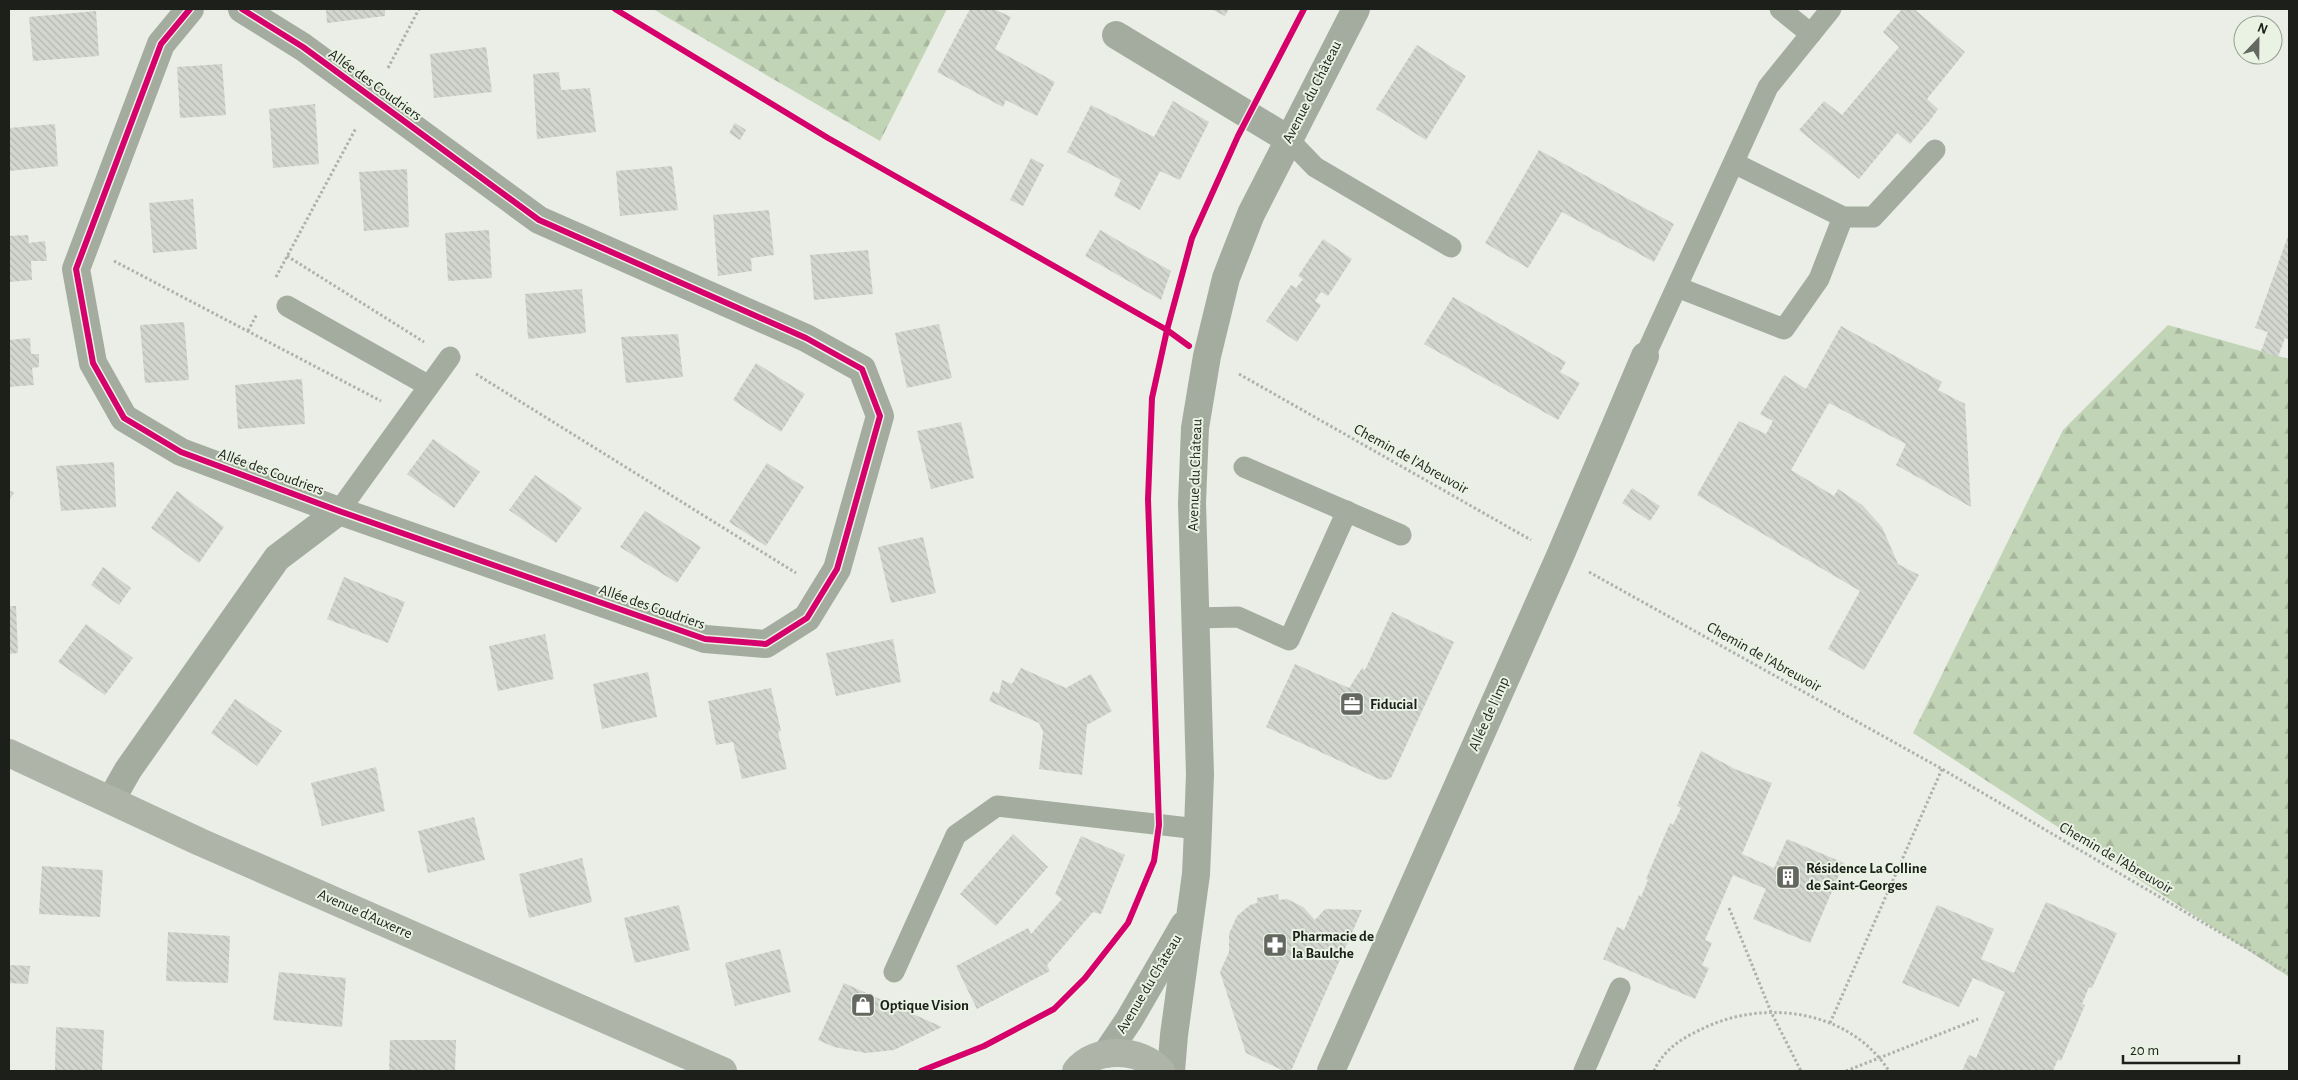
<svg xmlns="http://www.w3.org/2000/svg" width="2298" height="1080" font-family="'Alegreya Sans',sans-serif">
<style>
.forest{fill:url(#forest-firs)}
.building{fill:url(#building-back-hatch)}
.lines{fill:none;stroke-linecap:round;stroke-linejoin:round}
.path{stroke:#aeb2aa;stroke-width:3;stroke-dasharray:2.5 2.5;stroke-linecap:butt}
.service{stroke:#a4ac9f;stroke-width:21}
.minor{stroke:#a4ac9f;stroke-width:28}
.tertiary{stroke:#a4ac9f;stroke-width:28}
.secondary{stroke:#aeb4a8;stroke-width:28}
.cycleway-casing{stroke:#e9f2e3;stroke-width:9}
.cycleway{stroke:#d6006c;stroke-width:6}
.labels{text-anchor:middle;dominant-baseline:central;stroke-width:4;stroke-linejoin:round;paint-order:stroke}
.street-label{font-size:15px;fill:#1d201a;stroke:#e9f2e3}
.poi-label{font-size:15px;font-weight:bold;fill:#1d201a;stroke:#e9f2e3;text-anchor:start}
</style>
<defs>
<pattern id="forest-firs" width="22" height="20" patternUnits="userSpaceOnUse" patternTransform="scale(1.25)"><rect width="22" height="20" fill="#c2d4b6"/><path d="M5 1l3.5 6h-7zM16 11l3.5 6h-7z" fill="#a6b69c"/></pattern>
<pattern id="building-back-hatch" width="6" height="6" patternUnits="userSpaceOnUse" patternTransform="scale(1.25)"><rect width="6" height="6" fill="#d2d6cf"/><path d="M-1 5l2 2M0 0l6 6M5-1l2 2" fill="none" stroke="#b4b7b1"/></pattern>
</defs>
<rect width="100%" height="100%" fill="#eaeee6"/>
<g class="forest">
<polygon points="653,9 947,9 880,141"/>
<polygon points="2168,325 2289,359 2289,977 1913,733 2063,430"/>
</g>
<g class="building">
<polygon points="326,9 385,9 385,16 327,23"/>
<polygon points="970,9 994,9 1011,17 995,49 1055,82 1037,116 1006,100 1003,107 937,72"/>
<polygon points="1211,9 1229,9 1225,16"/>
<polygon points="1902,9 1914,9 1965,52 1927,99 1938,109 1931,119 1910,144 1897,133 1859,179 1799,130 1824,101 1842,115 1899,47 1883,32"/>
<polygon points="96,11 99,56 33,61 29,17"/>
<polygon points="1417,45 1466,76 1426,140 1376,109"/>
<polygon points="486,47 492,92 434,98 430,54"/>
<polygon points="222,64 226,115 180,118 177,67"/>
<polygon points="559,72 561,90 590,88 596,132 537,139 533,74"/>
<polygon points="1173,101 1209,122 1180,180 1160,171 1140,210 1114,196 1121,180 1067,152 1091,105 1154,137"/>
<polygon points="315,104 319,164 273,168 269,109"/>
<polygon points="735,123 746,130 740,140 729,133"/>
<polygon points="55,124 58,166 9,171 9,128"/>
<polygon points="1539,150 1674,224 1654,262 1562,212 1528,268 1485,243"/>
<polygon points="1031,158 1044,165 1023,206 1010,200"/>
<polygon points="672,166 678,210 620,216 616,171"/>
<polygon points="407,169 409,227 364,231 359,172"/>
<polygon points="193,199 197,249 153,253 149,203"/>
<polygon points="769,210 774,255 751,258 752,271 718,276 713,215"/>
<polygon points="489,230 492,278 448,281 445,233"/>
<polygon points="1100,230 1171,271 1161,300 1085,256"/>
<polygon points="2289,233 2289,340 2285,338 2278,357 2261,351 2268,332 2255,328"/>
<polygon points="28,235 29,243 45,241 47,261 31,261 32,280 9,282 9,236"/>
<polygon points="1323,239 1352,259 1328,296 1321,292 1315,301 1321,305 1297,342 1266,321 1291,285 1296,288 1303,279 1298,276"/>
<polygon points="868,250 873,294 814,300 810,255"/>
<polygon points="582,289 586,333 528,339 525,294"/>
<polygon points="1453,297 1566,362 1560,372 1580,383 1558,420 1424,344"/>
<polygon points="184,322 189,380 145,383 140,325"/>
<polygon points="939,324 952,378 907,388 895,333"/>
<polygon points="1841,326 1942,382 1938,390 1965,404 1971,507 1896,465 1906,444 1829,403 1791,470 1834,496 1838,489 1862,505 1882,527 1898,564 1919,575 1864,670 1828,649 1860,591 1697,495 1739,421 1766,434 1773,421 1760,414 1784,375 1806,389"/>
<polygon points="678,334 683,377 626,383 621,337"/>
<polygon points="30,338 31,354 39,354 39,367 32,368 34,385 9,387 9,340"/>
<polygon points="756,363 805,394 781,432 733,400"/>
<polygon points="302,379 305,424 238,429 235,385"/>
<polygon points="961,422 974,478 931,489 917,431"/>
<polygon points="433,439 480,472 454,508 407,474"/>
<polygon points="114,462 116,507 61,511 56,466"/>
<polygon points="767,463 804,487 766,546 729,522"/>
<polygon points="535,475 582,508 556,543 509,510"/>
<polygon points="1632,488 1660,506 1650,521 1622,503"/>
<polygon points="9,490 14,493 9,500"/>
<polygon points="177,491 224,527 199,563 151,528"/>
<polygon points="645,511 701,547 677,583 620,547"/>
<polygon points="923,537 936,593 891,603 878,547"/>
<polygon points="103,567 131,588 119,605 91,585"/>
<polygon points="344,577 405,602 388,643 327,619"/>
<polygon points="9,606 16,606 18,653 9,654"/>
<polygon points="1392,612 1454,642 1391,778 1385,780 1379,779 1266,727 1295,664 1349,688 1362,668 1365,670"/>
<polygon points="86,624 133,658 105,695 58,662"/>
<polygon points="545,634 554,679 498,691 489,646"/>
<polygon points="893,639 901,682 836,696 826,653"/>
<polygon points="1021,668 1066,688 1091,674 1112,711 1087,725 1082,775 1039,769 1043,732 1039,723 989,701 993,691 999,694 1002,680 1012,684"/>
<polygon points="648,672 657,717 602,729 593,684"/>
<polygon points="771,688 781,731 778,732 787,769 742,779 733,742 716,745 708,701"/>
<polygon points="235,699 282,731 257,766 211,733"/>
<polygon points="1701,751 1735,769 1772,783 1742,854 1774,868 1787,839 1844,863 1810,943 1753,919 1766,889 1733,875 1705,940 1712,943 1702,965 1709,968 1695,999 1603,959 1617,927 1624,930 1639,895 1641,897 1648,880 1646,879 1670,823 1673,825 1681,808 1677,806"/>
<polygon points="376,767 385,811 322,826 311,783"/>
<polygon points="474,817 485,860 428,873 418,831"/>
<polygon points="1013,834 1048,867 996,926 960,894"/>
<polygon points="1081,836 1125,855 1101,914 1093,912 1047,965 1050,971 977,1009 956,966 1028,928 1031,934 1062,899 1055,894"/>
<polygon points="582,858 592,902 529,918 519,874"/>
<polygon points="42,866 103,870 100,917 39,914"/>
<polygon points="1278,894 1279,900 1287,899 1303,907 1315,920 1325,909 1362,910 1291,1071 1284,1071 1246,1053 1220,972 1229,952 1229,934 1237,916 1250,905 1257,903 1257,898"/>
<polygon points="2046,902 2117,933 2092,988 2089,987 2082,1004 2085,1005 2061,1061 2058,1059 2053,1071 1962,1071 1969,1055 1976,1058 2005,992 1973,978 1959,1007 1902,983 1937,905 1994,929 1981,959 2014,973"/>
<polygon points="679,905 690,950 635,963 624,918"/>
<polygon points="168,932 230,936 228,983 166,981"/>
<polygon points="780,949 791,992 735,1006 725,963"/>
<polygon points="9,965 30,966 28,984 9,983"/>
<polygon points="279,972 346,978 342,1027 273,1020"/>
<polygon points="844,983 942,1027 894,1050 866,1053 834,1047 818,1040"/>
<polygon points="56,1027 104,1030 102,1071 55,1071"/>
<polygon points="390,1040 456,1040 455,1071 389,1071"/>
</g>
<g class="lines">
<g class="path">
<polyline points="388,68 419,9"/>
<polyline points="287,256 424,342"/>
<polyline points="114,261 381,401"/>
<polyline points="276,277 356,128"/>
<polyline points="248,331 257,314"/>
<polyline points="476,374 796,573"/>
<polyline points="1239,374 1531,540"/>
<polyline points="1589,572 1942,769 2289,973"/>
<polyline points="1729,908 1771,1012 1801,1071"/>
<polyline points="1830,1023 1942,769"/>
<path d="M1654,1071C1663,1050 1682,1038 1702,1029C1764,998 1850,1010 1889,1071"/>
<polyline points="1846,1071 1978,1019"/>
</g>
<g class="service">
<polyline points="1780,9 1811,34"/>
<polyline points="1288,139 1315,167 1451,247"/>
<polyline points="1734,163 1843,217 1873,217 1935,150"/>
<polyline points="1677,287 1784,329 1819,279 1843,217"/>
<polyline points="287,306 429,386"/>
<polyline points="1645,356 1768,87 1831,9"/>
<polyline points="1244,467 1401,535"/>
<polyline points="339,511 450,357"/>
<polyline points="1195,618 1238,617 1289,640 1347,511"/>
<polyline points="894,972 956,835 997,806 1198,829"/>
<polyline points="1584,1071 1620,988"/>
</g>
<g class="minor">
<polyline points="190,9 161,44 76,269 93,363 124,418 181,452 339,511 705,639 766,644 807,618 837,569 880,416 862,369 806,338 539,220 303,47 242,9"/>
<polyline points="1116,35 1288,139"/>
<polyline points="111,800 128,770 277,558 339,511"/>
<polyline points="1331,1071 1560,556 1645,356"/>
</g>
<g class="tertiary">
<polyline points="1106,1054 1129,1020 1184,925"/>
<polyline points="1171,1071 1174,1035 1196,874 1198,829 1200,774 1192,503 1195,428 1207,356 1226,278 1251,214 1356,9"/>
</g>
<g class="secondary">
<polyline points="9,753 200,842 723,1071"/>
<path d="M1076,1071C1096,1046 1140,1048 1161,1071"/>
</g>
<defs>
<g id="cycleway">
<polyline points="190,9 161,44 76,269 93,363 124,418 181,452 339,511 705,639 766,644 807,618 837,569 880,416 862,369 806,338 539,220 303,47 242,9"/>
<polyline points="615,9 828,138 1167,330 1189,346"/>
<polyline points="921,1071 984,1046 1054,1009 1085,978 1128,923 1154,861 1159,825 1148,499 1152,398 1167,330 1192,238 1238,136 1304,9"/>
</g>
</defs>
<use href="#cycleway" class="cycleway-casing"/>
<use href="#cycleway" class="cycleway"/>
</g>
<defs>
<symbol id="office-square" viewBox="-11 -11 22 22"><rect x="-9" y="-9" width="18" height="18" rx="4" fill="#656861" stroke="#e9f2e3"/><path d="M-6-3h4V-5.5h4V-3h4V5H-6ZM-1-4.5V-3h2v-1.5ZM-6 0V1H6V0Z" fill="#fff"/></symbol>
<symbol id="building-square" viewBox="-11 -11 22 22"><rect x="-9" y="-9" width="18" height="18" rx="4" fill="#656861" stroke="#e9f2e3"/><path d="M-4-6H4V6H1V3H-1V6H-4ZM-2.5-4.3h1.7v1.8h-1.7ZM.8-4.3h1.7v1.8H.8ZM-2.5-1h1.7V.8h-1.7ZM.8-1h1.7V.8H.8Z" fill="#fff"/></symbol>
<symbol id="pharmacy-square" viewBox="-11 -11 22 22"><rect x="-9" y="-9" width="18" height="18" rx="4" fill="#656861" stroke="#e9f2e3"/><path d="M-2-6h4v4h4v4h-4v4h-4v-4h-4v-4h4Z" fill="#fff"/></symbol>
<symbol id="shop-square" viewBox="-11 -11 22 22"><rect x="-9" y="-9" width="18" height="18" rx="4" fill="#656861" stroke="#e9f2e3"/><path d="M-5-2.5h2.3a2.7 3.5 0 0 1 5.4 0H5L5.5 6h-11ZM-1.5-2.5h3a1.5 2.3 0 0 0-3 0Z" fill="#fff"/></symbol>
</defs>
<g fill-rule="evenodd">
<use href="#office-square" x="1338" y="690" width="28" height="28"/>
<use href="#building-square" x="1774" y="863" width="28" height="28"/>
<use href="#pharmacy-square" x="1261" y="931" width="28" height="28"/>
<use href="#shop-square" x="849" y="991" width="28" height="28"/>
</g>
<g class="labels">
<g class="street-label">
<text transform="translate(375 85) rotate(36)">Allée des Coudriers</text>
<text transform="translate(1312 92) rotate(-63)">Avenue du Château</text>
<text transform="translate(1411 459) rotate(29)">Chemin de l'Abreuvoir</text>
<text transform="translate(271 472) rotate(20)">Allée des Coudriers</text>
<text transform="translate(1195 475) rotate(-88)">Avenue du Château</text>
<text transform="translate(652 607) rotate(19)">Allée des Coudriers</text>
<text transform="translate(1764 657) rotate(29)">Chemin de l'Abreuvoir</text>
<text transform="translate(1489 714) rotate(-66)">Allée de l'Imp</text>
<text transform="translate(2116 858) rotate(30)">Chemin de l'Abreuvoir</text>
<text transform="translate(365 914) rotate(24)">Avenue d'Auxerre</text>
<text transform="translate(1149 984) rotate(-59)">Avenue du Château</text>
</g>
<g class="poi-label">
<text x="1370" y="704">Fiducial</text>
<text x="1806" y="868">Résidence La Colline<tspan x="1806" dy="17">de Saint-Georges</tspan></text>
<text x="1292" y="936">Pharmacie de<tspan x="1292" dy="17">la Baulche</tspan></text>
<text x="880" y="1005">Optique Vision</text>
</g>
</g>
<rect width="2298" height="1080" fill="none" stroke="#1d201a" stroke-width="20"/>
<g transform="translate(2258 40) rotate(22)"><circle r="24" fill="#e9f2e3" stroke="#979e93"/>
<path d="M0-4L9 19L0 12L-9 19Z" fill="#656861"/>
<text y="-8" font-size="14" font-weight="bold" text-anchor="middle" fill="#1d201a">N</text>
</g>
<path d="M2123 1055v8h116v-8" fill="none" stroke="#1d201a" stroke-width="2.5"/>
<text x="2130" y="1055" font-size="15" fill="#1d201a" stroke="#e9f2e3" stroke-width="4" paint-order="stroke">20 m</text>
</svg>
